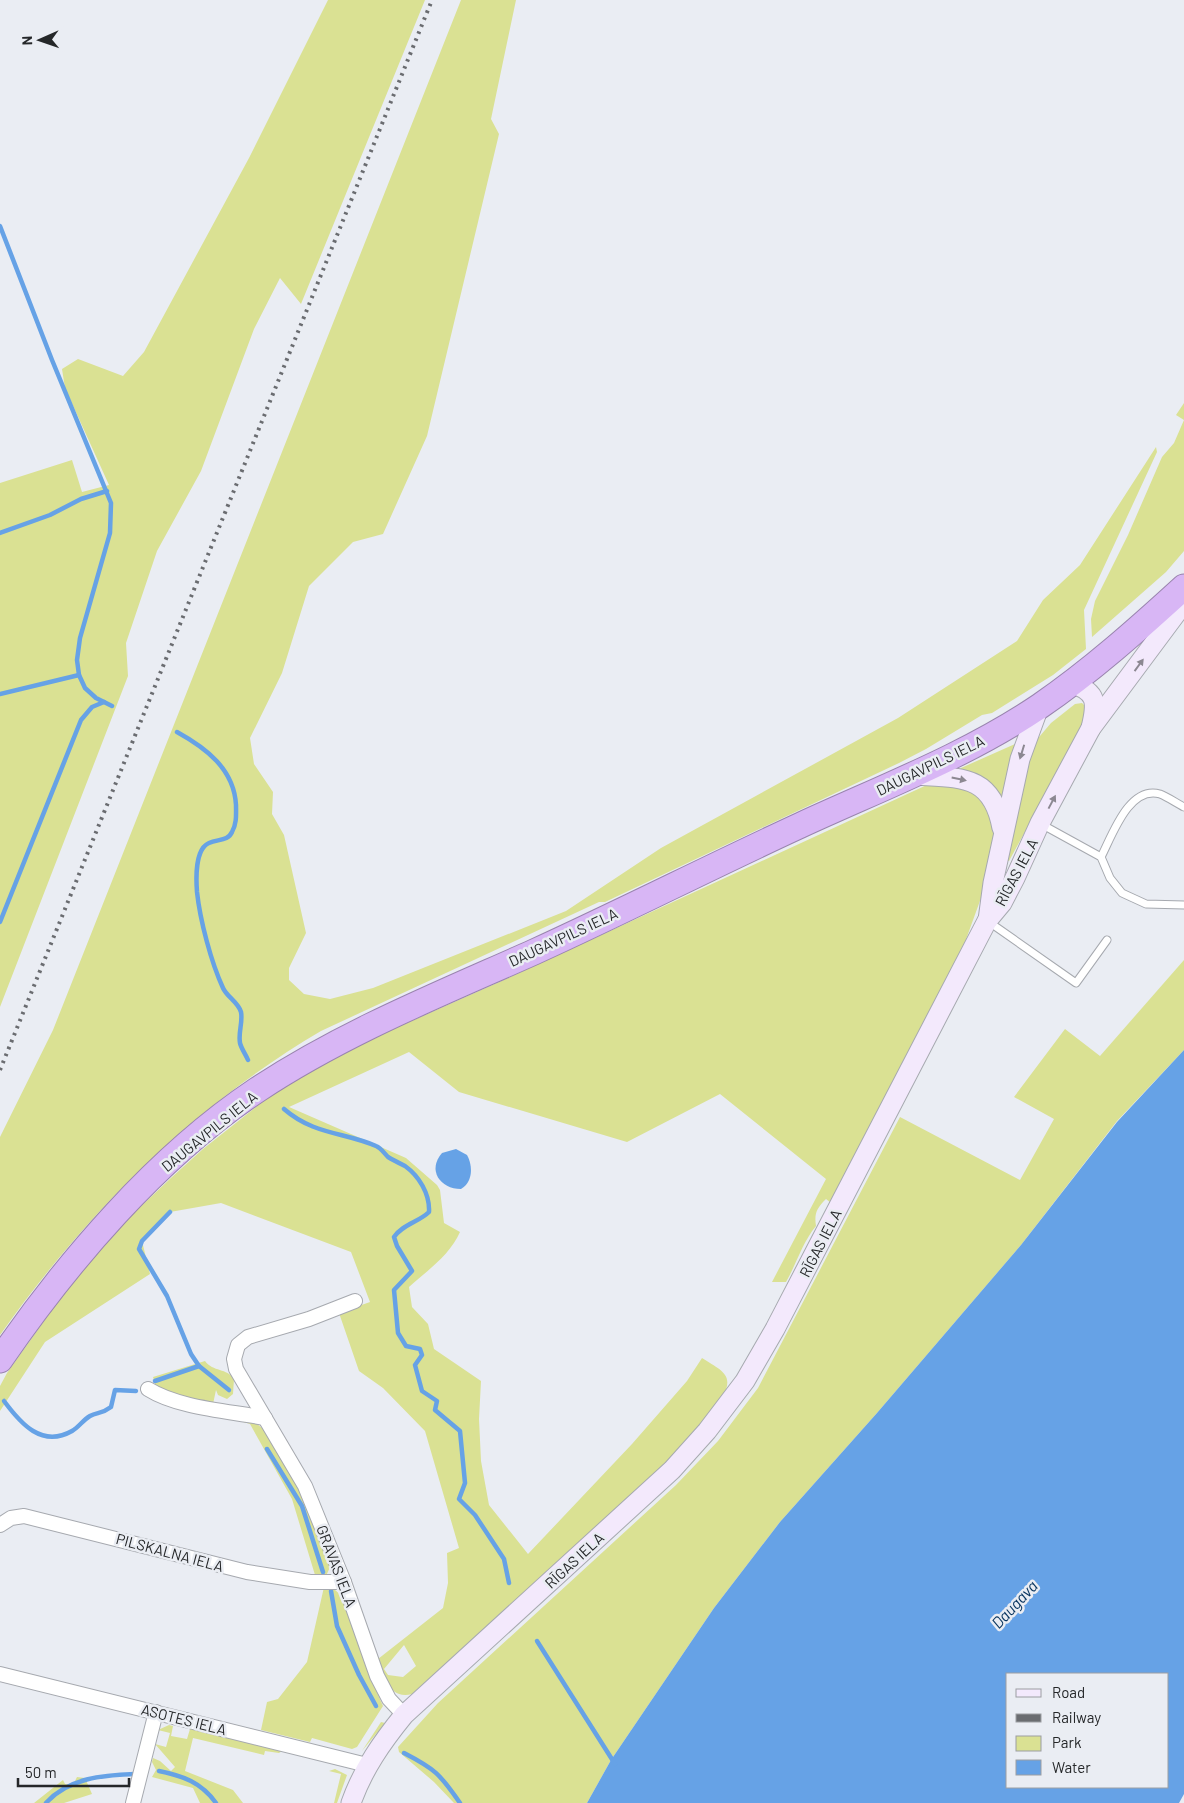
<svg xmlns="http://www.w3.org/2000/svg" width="1184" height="1803" font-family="Barlow,sans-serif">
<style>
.green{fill:#dae193;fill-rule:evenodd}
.water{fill:#66a2e6;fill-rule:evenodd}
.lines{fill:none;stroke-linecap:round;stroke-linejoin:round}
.stream{stroke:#66a2e6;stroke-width:4.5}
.lane-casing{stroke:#a6a9af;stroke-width:9}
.street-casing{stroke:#a6a9af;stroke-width:16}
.secondary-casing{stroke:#a6a9af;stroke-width:21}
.highway-casing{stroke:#9984ae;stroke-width:27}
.lane{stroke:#fff;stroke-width:7}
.street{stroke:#fff;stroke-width:14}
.secondary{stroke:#f3e9fc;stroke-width:19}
.highway{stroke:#d8b6f5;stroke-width:25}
.rail{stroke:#6a6c70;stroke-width:4;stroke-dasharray:2.5 5;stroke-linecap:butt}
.oneway{fill:#8c8892}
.labels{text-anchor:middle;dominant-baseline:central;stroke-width:5;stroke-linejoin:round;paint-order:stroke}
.street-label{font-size:15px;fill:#252729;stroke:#eaedf3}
.water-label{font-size:16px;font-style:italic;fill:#06335e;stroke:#eaedf3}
</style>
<rect width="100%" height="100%" fill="#eaedf3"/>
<g class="green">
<polygon points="328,0 425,0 301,304 280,278 254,329 201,471 157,551 126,643 128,676 0,1007 0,483 72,460 82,492 109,485 65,388 62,369 78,359 123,376 144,352 249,158"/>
<path d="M461,0H516L491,119L499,134L427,436L383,534L353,542L309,586L282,673L250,738L254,764L273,792L272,814L284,835L306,933L289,968V980L304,994L330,999L373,988L566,911L661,848L898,718L1017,641L1043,600L1080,565L1156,447L1157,452L1084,610L1086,649L1053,675L992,713L982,715L926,749L899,763L605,902H599L321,1031C192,1107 86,1213 0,1335V1137L53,1030Z"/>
<polygon points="1184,403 1184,551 1166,572 1092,637 1091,619 1095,601 1128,535 1162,457 1174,443 1184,420 1176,415"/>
<polygon points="1082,703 1088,709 1082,727 1009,861 1006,861 1026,770 1034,743 1051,723 1075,704"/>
<polygon points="1015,744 1003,801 959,771 961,768"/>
<path d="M929,784L976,788L996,823L985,887L960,956L831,1203L826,1199C817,1208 814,1213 816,1226C802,1243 797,1263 786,1282H772L826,1179L720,1094L627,1142L459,1092L409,1052L289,1107L406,1158L437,1185L440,1190L444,1223L460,1232C450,1255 427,1271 409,1287L412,1307L428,1324L434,1349L481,1381L479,1419L481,1461L489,1505L528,1554L632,1444L687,1381L702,1358C720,1370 736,1374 722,1398L687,1441L654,1475L412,1694C389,1700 384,1676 378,1659L443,1608L448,1583L447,1553L459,1548L425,1431L383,1388L359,1371L339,1313L370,1302L351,1252L221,1203L170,1212L142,1241L150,1274L45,1342L0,1411V1386L7,1373L54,1307L93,1257L135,1212L172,1177L203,1149L285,1084L337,1054L506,979ZM404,1645L416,1666L403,1677L388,1675L384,1669Z"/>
<polygon points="1184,960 1184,1050 1117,1121 1021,1245 877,1413 780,1522 714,1608 611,1760 587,1803 454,1803 434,1782 399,1752 398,1747 438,1703 676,1485 718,1441 758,1388 900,1117 1020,1180 1054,1119 1014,1097 1065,1029 1100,1056"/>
<path d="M205,1361C213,1372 227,1368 234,1379L233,1394L227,1399L218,1395L216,1390L213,1404L173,1397L156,1387L153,1377Z"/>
<path d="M226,1417C238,1419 253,1419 262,1428C291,1454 316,1528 331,1565L326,1576L315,1575L292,1499L250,1424Z"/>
<polygon points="324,1587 335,1590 342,1596 370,1677 383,1706 357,1747 352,1749 312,1738 310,1742 261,1730 267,1702 278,1699 307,1662"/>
<polygon points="381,1722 385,1723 362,1751"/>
<polygon points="169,1725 173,1726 171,1736 187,1739 190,1729 200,1730 282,1751 279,1753 265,1751 264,1755 193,1738 185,1771 233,1790 243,1803 200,1803 193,1788 152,1777 156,1770 152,1762 153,1758 160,1761 171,1771 175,1767 155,1744 166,1747 170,1733 158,1730"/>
<polygon points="335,1769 347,1775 337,1803 334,1803 341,1774 329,1771"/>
<polygon points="77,1777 85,1778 92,1794 64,1803 34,1803 63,1780 65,1784 73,1785"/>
</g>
<g class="water">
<path d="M1184,1050V1794L1179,1803H587L611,1760L714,1608L780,1522L877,1413L1021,1245L1117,1122ZM1168,1674V1787H1008V1674Z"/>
<path d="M456,1149L467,1155C473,1166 473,1182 461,1189C440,1189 427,1170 442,1153Z"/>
</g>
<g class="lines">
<g class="stream">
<polyline points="0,226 52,360 111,503 110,533 80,638 77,660 79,675 85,688 96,698 112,706"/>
<polyline points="0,533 50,515 81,499 107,491"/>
<polyline points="0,694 79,675"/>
<path d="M177,732C206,748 234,769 236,805C236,814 237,823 232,832C228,841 218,839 209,843C195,849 196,879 197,892C200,920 211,962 223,988C227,997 238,1002 241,1012C243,1022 238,1033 240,1043C241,1048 246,1055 248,1060"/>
<polyline points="0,922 81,720 92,707 104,702"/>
<path d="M284,1109C314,1135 344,1132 376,1146C381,1148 384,1153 388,1157C393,1160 399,1163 405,1166C419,1176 430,1194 429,1212C419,1222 403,1224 394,1237L397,1246L412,1271L394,1290L398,1333L406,1346L420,1349L422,1355L415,1365L422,1391L437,1401L435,1410L460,1431L465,1483L459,1499L475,1515L504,1559L509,1583"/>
<polyline points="170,1212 142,1241 139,1249 167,1296 191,1354 199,1366"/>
<polyline points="155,1381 199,1366 229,1390"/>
<path d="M4,1401C21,1424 42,1448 72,1431C79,1427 83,1420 90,1416C97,1412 102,1414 111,1407L115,1390L136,1391"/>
<polyline points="267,1449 302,1506 323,1572"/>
<polyline points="331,1591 337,1626 359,1675 376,1706"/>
<polyline points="537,1641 615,1764"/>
<path d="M404,1753C435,1769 440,1774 460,1803"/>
<path d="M159,1771C183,1776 201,1782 216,1803"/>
<path d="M46,1803C68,1778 103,1775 135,1774"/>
</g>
<defs>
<g id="lane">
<polyline points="1041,824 1101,857 1110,878 1122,893 1146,904 1184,905"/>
<path d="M1101,857C1112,836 1129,785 1160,794C1168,797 1176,803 1184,807"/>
<polyline points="989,922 1076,983 1107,940"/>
</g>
<g id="street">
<polyline points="355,1301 309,1319 248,1337 238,1345 234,1359 236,1369 305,1486 344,1582 377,1676 389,1699 404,1715"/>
<path d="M148,1389C178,1408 229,1411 265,1418"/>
<polyline points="0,1525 11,1518 24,1516 247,1572 310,1582 344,1582"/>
<polyline points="0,1674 367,1765"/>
<polyline points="133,1803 156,1712"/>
</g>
<g id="secondary">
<path d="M1071,683C1098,692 1097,703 1091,728"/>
<path d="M914,775C961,778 992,774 1002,828"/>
<polyline points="988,920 993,883 1020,759 1039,707"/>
<path d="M351,1803C363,1769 382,1742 404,1715L672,1470L707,1431L745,1381L775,1329L987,921L1002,903L1015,878L1040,823L1091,728L1184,603"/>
</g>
<path id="highway" d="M0,1360C67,1262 157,1157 257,1090C343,1033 440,994 534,952C624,911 712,866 801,825C881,788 966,756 1040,706C1091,671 1138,629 1184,587"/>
</defs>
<use href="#lane" class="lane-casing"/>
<use href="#street" class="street-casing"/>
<use href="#secondary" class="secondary-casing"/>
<use href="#highway" class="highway-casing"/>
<use href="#lane" class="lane"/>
<use href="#street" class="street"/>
<use href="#secondary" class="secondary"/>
<use href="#highway" class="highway"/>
<polyline class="rail" points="0,1070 432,0"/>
</g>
<defs><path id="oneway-solid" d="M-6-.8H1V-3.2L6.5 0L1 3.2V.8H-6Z" transform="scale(1.25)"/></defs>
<g class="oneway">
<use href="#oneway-solid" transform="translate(1139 665) rotate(-54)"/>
<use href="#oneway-solid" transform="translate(1022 752) rotate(107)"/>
<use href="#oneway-solid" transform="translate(959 779) rotate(12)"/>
<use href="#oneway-solid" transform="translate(1052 802) rotate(-62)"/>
</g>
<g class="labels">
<g class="street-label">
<text transform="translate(930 765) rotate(-26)">DAUGAVPILS IELA</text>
<text transform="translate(1016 872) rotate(-62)">RĪGAS IELA</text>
<text transform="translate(563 937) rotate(-25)">DAUGAVPILS IELA</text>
<text transform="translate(209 1131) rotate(-39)">DAUGAVPILS IELA</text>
<text transform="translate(820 1243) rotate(-63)">RĪGAS IELA</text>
<text transform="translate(170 1552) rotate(15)">PILSKALNA IELA</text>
<text transform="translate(574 1560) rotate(-43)">RĪGAS IELA</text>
<text transform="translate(337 1566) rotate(69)">GRAVAS IELA</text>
<text transform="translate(184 1719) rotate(14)">ASOTES IELA</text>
</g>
<g class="water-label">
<text transform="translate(1014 1604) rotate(-47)">Daugava</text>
</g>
</g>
<rect x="1006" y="1673" width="162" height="115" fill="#eaedf3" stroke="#9b9ea2"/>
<rect x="1016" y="1689" width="25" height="8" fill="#f3e9fc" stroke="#9b9ea2"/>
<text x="1052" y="1698" font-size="15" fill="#252729">Road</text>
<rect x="1016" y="1714" width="25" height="8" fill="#6a6c70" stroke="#9b9ea2"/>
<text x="1052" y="1723" font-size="15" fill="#252729">Railway</text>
<rect x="1016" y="1736" width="25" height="15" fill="#dae193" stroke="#9b9ea2"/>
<text x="1052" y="1748" font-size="15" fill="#252729">Park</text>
<rect x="1016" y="1760" width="25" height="15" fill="#66a2e6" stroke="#9b9ea2"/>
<text x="1052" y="1773" font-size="15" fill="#252729">Water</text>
<g transform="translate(40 40) rotate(268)" stroke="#eaedf3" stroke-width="4" paint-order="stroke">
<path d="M0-4L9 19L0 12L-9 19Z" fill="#252729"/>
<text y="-8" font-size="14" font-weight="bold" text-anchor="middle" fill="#252729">N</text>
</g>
<path d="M18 1778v8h111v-8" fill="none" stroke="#252729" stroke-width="2.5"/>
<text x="25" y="1778" font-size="15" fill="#252729" stroke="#eaedf3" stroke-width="4" paint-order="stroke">50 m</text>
</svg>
